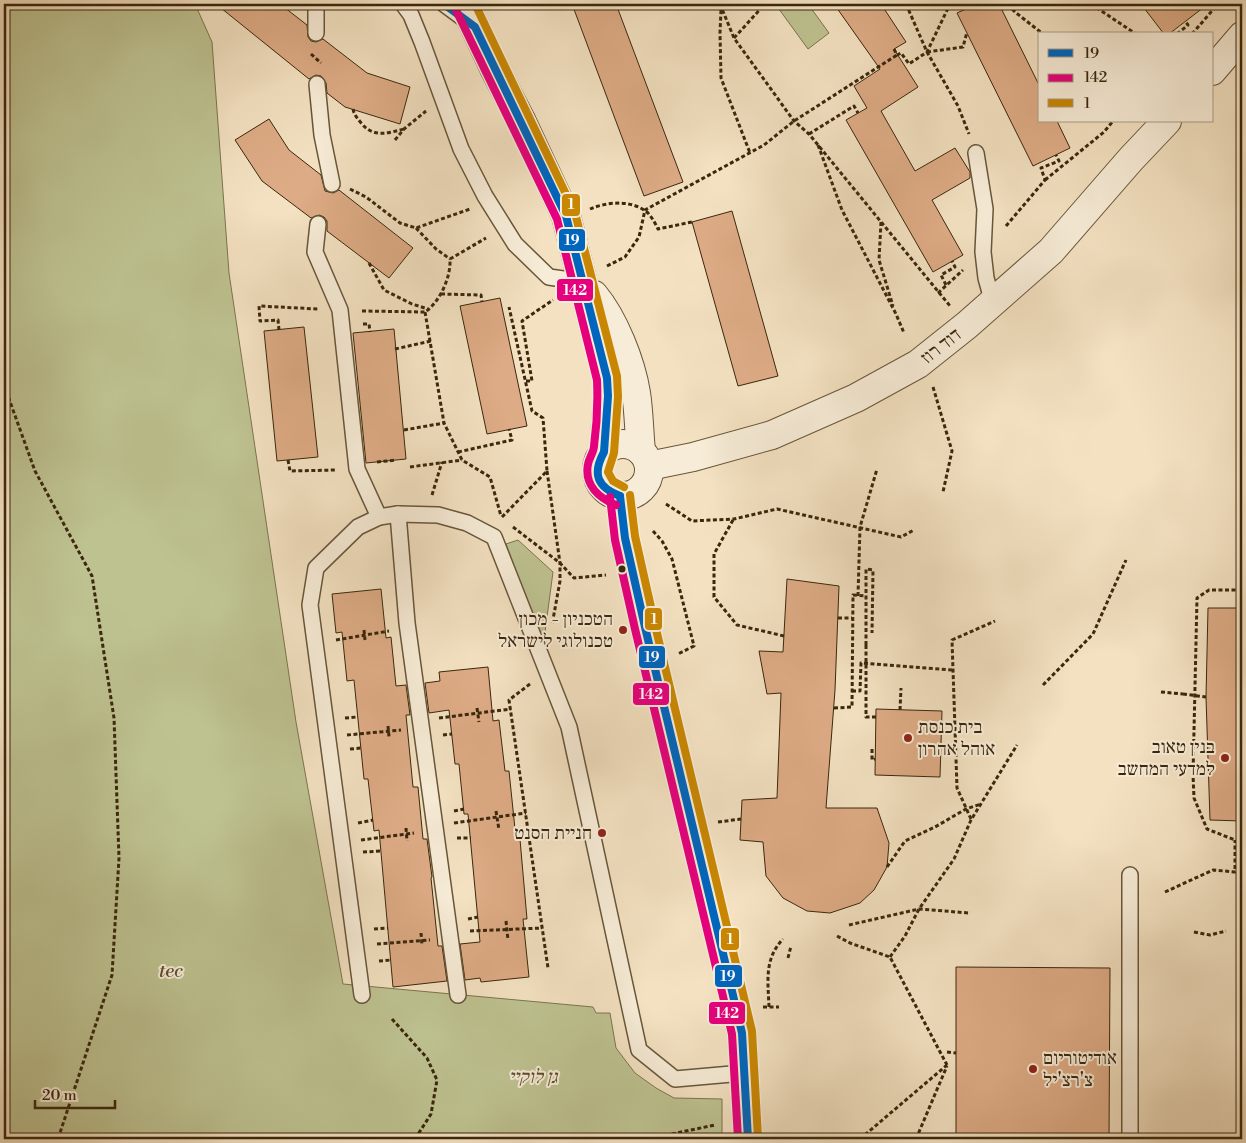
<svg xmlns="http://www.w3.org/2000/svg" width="1246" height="1143" font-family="'Libre Bodoni','Frank Ruhl Libre',serif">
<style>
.green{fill:#bec291;stroke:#7c744f}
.building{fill:#ddab85;stroke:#3a270d}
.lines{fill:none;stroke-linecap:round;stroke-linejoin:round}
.service-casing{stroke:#68563a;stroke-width:18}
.tertiary-casing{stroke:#68563a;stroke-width:30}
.path{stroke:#3a270d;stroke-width:3;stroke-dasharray:4 2.5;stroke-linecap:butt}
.service{stroke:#f7ecd7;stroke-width:15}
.tertiary{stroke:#f7ecd7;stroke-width:28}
.path-bridge{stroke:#3a270d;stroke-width:3;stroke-dasharray:4 2.5;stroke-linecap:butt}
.bus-1-casing{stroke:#f7ecd7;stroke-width:11}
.bus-2-casing{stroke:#f7ecd7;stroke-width:11}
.bus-3-casing{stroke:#f7ecd7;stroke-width:11}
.bus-1{stroke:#0065bd;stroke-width:8}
.bus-2{stroke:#e5007d;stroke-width:8}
.bus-3{stroke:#c88603;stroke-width:8}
.bus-dot{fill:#3a270d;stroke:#f7ecd7;stroke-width:2}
.poi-dot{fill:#8f2418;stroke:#f7ecd7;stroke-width:2}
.labels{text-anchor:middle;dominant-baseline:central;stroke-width:4;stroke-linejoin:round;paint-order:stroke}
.street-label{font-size:19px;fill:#3a270d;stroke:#f7ecd7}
.poi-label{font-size:19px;fill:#3a270d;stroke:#f7ecd7;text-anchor:end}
.park-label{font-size:19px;font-style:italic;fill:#5b4e2e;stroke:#f7ecd7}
.line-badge{stroke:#f7ecd7;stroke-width:2}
.badge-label{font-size:14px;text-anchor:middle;font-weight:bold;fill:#fff}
</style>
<rect width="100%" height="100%" fill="#f3e1c1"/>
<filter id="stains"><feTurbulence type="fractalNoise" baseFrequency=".004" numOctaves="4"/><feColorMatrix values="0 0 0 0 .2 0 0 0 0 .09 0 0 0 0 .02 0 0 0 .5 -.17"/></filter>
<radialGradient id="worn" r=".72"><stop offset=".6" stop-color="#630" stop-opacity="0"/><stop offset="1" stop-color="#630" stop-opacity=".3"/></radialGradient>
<g class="green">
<polygon points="4,4 195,4 212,42 229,273 296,722 343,984 593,1007 596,1013 610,1013 616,1048 635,1073 656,1088 674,1098 722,1099 722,1139 4,1139"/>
<polygon points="777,4 808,4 829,33 808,49 776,5"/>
<polygon points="518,540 553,572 543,647 506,544"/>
</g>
<g class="building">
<polygon points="216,4 280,4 307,25 308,37 311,41 316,42 323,39 367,73 410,87 400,124 345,107 327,93 326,83 321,76 316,75 309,79"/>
<polygon points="572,4 616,4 683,182 644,196"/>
<polygon points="834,4 881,4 906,42 894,49 918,87 881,111 915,171 955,148 970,172 970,178 932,200 963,255 933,272 846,120 867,108 854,86 880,69"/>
<polygon points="977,4 999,4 1040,87 1040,121 1057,121 1070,148 1033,166 957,13"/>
<polygon points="1141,4 1208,4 1169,34 1164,34"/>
<polygon points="269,119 289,150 321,175 325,191 333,193 339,190 413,248 389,278 327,231 327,221 324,217 319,215 311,218 262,181 235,140"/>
<polygon points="732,211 778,376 738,386 692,222"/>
<polygon points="500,298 527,426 487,434 460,306"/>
<polygon points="304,327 318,457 277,461 264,331"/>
<polygon points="394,329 406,459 366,463 353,333"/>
<polygon points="787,579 839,586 835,690 826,808 877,808 889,843 887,867 874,890 860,903 830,913 807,911 783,898 766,876 763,842 740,840 742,800 777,798 781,693 767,694 759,651 783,652"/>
<polygon points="381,589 386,638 391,637 396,686 406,685 410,715 406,715 413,787 418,787 423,839 427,839 432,877 431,878 438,946 442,946 447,981 393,987 379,830 374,831 368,779 364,779 354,680 347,681 342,632 336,633 332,594"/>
<polygon points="1208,608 1242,608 1242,821 1210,820 1206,697"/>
<polygon points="488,667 493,721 499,720 505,771 509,771 515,829 519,828 527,919 523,919 529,977 481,982 480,978 465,980 460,944 480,942 468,814 464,814 459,764 455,764 449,710 429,713 425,683 440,681 439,672"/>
<polygon points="876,709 942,711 940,777 875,775"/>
<polygon points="956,967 1110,968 1109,1139 956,1139"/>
</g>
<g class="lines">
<defs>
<g id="service">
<polyline points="316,4 316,33"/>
<polyline points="403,4 411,15 422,42 461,149 485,196 515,244 549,277 584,282"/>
<polyline points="444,4 467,21"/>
<polyline points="317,84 322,135 332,184"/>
<polyline points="976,153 985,209 983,252 986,278 993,303"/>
<polyline points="318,224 315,252 340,310 357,469 379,517"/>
<polyline points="398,514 407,623 458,995"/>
<polyline points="1130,875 1130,1139"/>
<polyline points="362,995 310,605 316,568 358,527 379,517 398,514 438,515 467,523 494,537 569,727 639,1050 675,1079 743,1073"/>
</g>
<g id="tertiary">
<polyline points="464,4 494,68 522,122 566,216 607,378 608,396 604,452"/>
<polyline points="1212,71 1242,36"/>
<path d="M594,295C614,319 631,362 636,393C639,412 639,432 641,451"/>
<circle cx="623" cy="470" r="26"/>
<polyline points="649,466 693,457 772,435 856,398 918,364 967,325 1051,251 1131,159 1167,121"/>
<polyline points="620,496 625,538 645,627 742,1033 748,1139"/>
</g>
</defs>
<use href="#service" class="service-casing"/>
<use href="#tertiary" class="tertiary-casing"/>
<g class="path">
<polyline points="720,4 734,38 794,121 809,134 950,306"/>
<polyline points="723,4 721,10 720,33 721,78 750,153"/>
<polyline points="906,4 927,52 958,106 969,134"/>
<polyline points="1008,4 1015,12 1043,34"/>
<polyline points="1091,4 1136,34"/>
<polyline points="1177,34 1188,25 1185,21"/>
<polyline points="1192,34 1218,4"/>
<polyline points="734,38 765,4"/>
<polyline points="894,49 897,55 901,53 909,64 927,52 950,4"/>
<polyline points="927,52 963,47 967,32"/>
<polyline points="311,54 321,63"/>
<path d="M353,109C354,115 358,119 362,124C374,138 388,133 404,129"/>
<polyline points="809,134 854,106 858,113"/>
<polyline points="395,140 404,129 426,111"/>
<polyline points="818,145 842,210 896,314 904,333"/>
<polyline points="1045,180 1104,132 1113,121"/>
<polyline points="350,189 366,197 400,223 416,228 470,209"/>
<path d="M590,209C606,202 629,200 644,210C650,213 655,223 658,229L692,222"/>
<polyline points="881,222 879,260 893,306"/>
<polyline points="1006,226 1045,180 1041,168 1059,161 1056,155"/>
<polyline points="416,228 436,249 450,259"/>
<polyline points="450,259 486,238"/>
<polyline points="369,263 384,290 412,304 428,309"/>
<polyline points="607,266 625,257 639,237 645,210 764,145 794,121 897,55"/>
<polyline points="946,285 941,275 955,267 952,261"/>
<polyline points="938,293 963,270"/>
<polyline points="441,294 481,295 482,302"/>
<path d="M362,311L425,312C440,302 451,277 450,259"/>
<polyline points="425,312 444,423 462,460 490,477 501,516"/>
<polyline points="363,324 369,324 370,332"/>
<polyline points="279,330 278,320 260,321 259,306 318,309"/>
<polyline points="395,349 431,341"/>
<polyline points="526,381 532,381 522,321 553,300"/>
<polyline points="4,385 35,471 92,576 114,718 119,858 112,975 58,1139"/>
<polyline points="933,387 952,451 943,492"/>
<polyline points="404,430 444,423"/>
<polyline points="458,452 512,440 509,429"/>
<polyline points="288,460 290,471 336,470"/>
<polyline points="377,462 396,460"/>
<polyline points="410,467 462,460"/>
<polyline points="547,471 560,563 560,581 552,625"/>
<polyline points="432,495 442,462"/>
<polyline points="666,504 692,521 734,519 777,509 901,537 914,530"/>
<polyline points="502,517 547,471 543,418 532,411 509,307"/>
<polyline points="733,520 714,554 714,597 737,625 784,636"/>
<polyline points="513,527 560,563 574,578 606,575"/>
<polyline points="653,531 662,541 672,559 694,646 678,654"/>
<polyline points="1242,590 1209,590 1197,598 1193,775 1194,798 1207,829 1235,840 1242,841"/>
<polyline points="858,596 860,527 877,469"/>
<polyline points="838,618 852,618"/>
<polyline points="364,630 365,640"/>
<polyline points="336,640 389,631"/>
<polyline points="866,645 866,569 873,570 872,633"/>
<polyline points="530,684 509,700 548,968"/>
<polyline points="1043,685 1093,634 1126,560"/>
<polyline points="852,691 860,691 861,663 953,670"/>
<polyline points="1161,692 1183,694"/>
<polyline points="477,708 479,722"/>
<polyline points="834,708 852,707 853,595 866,596"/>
<polyline points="900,710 901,688"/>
<polyline points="345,718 357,717"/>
<polyline points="439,718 511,709"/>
<polyline points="388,726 389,737"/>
<polyline points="347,735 401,730"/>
<polyline points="443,735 452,734"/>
<polyline points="350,749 361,748"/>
<polyline points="872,749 872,760 875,759"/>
<polyline points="454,811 464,809"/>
<polyline points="496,811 499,830"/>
<polyline points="971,819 957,788 952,640 995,621"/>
<polyline points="718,822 741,819"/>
<polyline points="358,823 373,820"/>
<polyline points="454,823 526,813"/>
<polyline points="406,828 407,841"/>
<polyline points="457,838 471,838"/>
<polyline points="361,840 414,833"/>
<polyline points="363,852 381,851"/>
<polyline points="887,867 905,841 935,827 966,809 981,804"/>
<polyline points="1165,892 1213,870 1235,872 1235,840"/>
<polyline points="468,919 478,917"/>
<polyline points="506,921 508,940"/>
<polyline points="849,925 919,909 969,913"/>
<polyline points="374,929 388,928"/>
<polyline points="470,931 542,928"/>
<polyline points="1194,932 1210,935 1226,931"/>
<polyline points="421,933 422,945"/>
<polyline points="837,936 850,943 890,957 947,1065"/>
<polyline points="377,944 430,940"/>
<polyline points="890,957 905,936 919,909 954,859 971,820 1017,745"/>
<polyline points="788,958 791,946"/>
<polyline points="379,961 391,960"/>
<polyline points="763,1007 779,1007"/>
<path d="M769,1007C768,981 764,959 783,939"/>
<polyline points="392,1019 427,1058 437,1080 431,1114 415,1139"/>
<polyline points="947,1052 956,1053"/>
<polyline points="662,1139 662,1136 715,1125"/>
<polyline points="860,1139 947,1065"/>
<polyline points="916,1139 947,1066"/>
</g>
<use href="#service" class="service"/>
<use href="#tertiary" class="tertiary"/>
<g class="path-bridge">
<polyline points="866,645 866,717 876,717"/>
<polyline points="1183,694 1206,697"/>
</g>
<defs>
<g id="bus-1">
<path d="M444,4L475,27L566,216L607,378L608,396L604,452C592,474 597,487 620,496"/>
<polyline points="620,496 625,538 645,627 742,1033 748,1139"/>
</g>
<g id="bus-2">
<path d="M455,8L557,219L597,380C598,402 597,424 594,446C594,452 589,458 588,464C584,485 599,498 616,505"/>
<polyline points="610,497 615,540 635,629 732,1034 738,1139"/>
</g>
<g id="bus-3">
<polyline points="475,4 575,213 617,376 618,397 614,453 608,472 613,481 624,487"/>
<polyline points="630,495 635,536 655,625 752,1031 758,1138"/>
</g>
</defs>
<use href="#bus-1" class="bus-1-casing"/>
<use href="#bus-2" class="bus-2-casing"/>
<use href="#bus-3" class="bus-3-casing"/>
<use href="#bus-1" class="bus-1"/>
<use href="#bus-2" class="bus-2"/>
<use href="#bus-3" class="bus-3"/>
</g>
<circle class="bus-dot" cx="622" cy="569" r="4.5"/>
<g class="poi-dot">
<circle cx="623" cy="630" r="5"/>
<circle cx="908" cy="738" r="5"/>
<circle cx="1225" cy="758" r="5"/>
<circle cx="602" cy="833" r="5"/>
<circle cx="1033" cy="1069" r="5"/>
</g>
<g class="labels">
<g class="street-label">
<text transform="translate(941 346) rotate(-38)">דוד רוז</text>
</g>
<g class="poi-label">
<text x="613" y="619">הטכניון - מכון<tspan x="613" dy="22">טכנולוגי לישראל</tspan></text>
<text x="918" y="727" text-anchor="start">בית כנסת<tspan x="918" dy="22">אוהל אהרון</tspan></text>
<text x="1215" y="747">בנין טאוב<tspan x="1215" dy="22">למדעי המחשב</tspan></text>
<text x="592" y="833">חניית הסנט</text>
<text x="1043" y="1058" text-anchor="start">אודיטוריום<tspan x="1043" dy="22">צ'רצ'יל</tspan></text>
</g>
<g class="park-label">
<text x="171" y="971">tec</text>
<text x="533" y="1077">גן לוקיי</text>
</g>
</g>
<g class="line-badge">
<rect x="561" y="193" width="20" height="24" rx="5" fill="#c88603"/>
<rect x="558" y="228" width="28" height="24" rx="5" fill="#0065bd"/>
<rect x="556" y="278" width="38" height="24" rx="5" fill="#e5007d"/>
<rect x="644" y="607" width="19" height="24" rx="5" fill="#c88603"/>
<rect x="638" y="645" width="28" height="24" rx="5" fill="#0065bd"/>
<rect x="632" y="682" width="38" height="24" rx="5" fill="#e5007d"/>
<rect x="720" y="927" width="20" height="24" rx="5" fill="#c88603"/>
<rect x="714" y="964" width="29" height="24" rx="5" fill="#0065bd"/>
<rect x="708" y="1001" width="38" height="24" rx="5" fill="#e5007d"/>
</g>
<g class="badge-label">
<text x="571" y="209">1</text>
<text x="572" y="245">19</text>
<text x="575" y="295">142</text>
<text x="654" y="624">1</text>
<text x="652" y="662">19</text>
<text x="651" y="699">142</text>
<text x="730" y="944">1</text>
<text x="728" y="981">19</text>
<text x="727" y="1018">142</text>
</g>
<rect width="1246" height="1143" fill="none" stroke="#f3e1c1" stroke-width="20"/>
<rect x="5" y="5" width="1236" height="1133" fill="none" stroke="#3a270d" stroke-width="2.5"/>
<rect x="10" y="10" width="1226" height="1123" fill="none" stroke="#3a270d"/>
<rect x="1038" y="32" width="175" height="90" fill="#f7ecd7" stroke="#ab9d86"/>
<rect x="1048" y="49" width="25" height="8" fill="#0065bd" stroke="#ab9d86"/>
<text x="1084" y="58" font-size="15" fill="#3a270d">19</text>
<rect x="1048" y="74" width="25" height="8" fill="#e5007d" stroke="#ab9d86"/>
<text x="1084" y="82" font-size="15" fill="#3a270d">142</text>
<rect x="1048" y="99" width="25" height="8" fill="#c88603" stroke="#ab9d86"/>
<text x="1084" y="108" font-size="15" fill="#3a270d">1</text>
<path d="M35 1100v8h80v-8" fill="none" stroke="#3a270d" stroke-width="2.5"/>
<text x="42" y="1100" font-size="15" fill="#3a270d" stroke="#f7ecd7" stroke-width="4" paint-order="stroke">20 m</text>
<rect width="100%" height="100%" filter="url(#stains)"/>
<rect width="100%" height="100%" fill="url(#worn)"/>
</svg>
